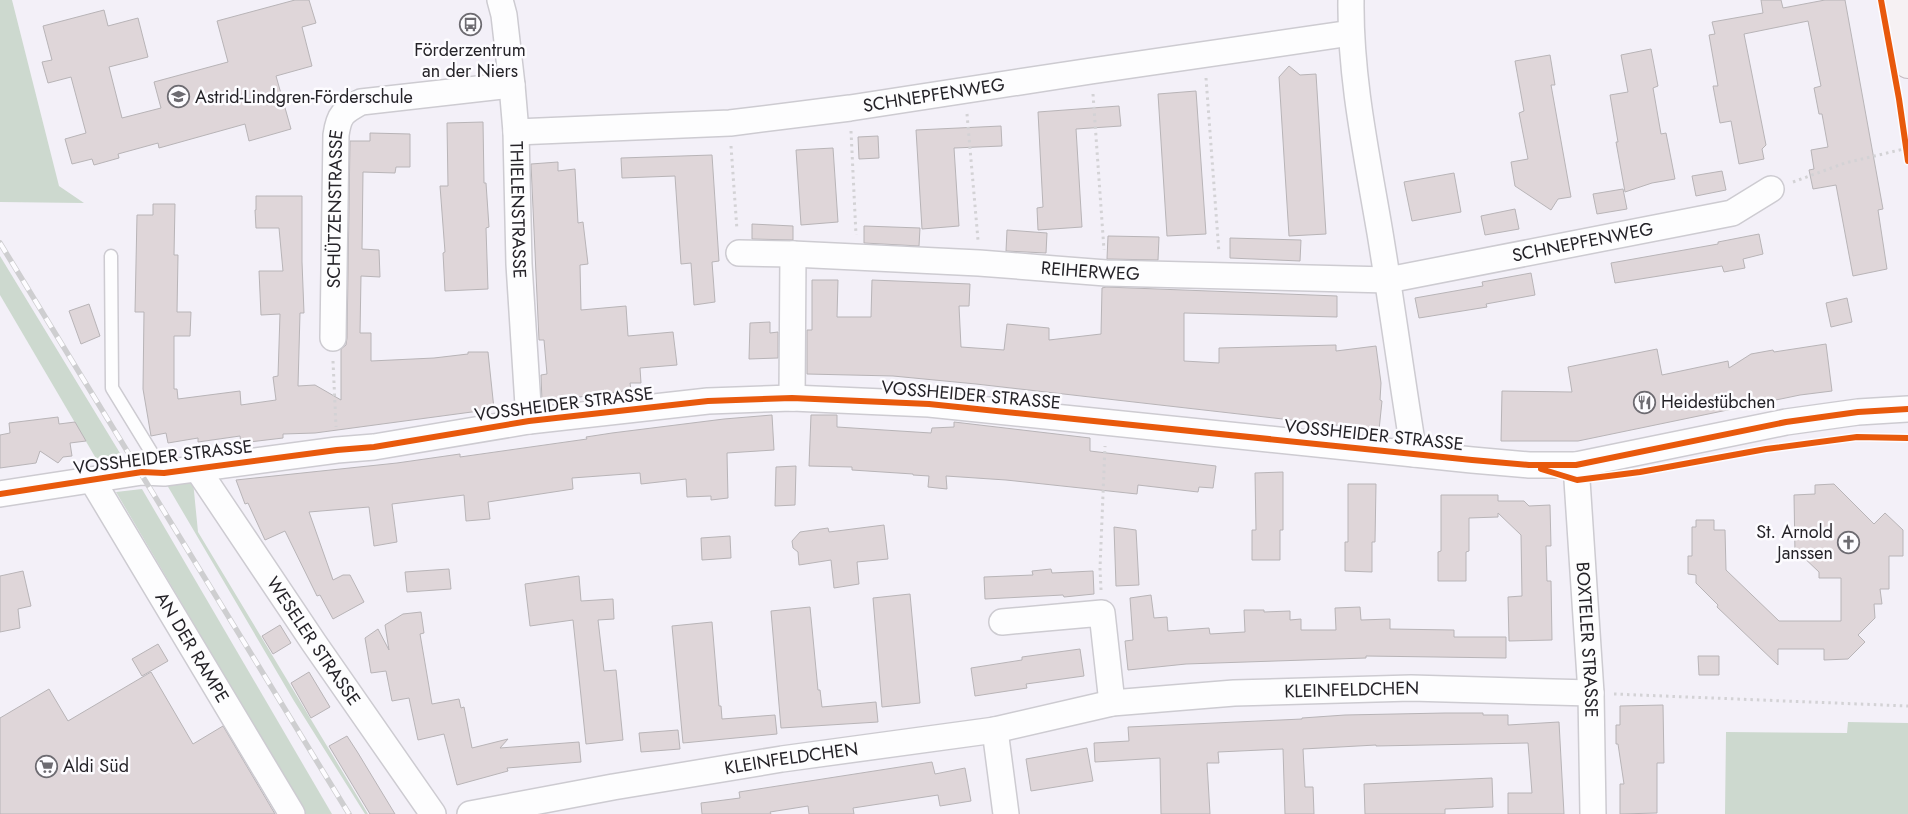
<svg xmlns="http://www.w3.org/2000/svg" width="1908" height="814" font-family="Jost,sans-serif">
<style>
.green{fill:#cdd9cf}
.building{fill:#dfd6d9;stroke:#b8b4b7}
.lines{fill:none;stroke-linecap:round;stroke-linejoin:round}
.service-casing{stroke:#cdcbd1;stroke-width:15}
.minor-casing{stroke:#cdcbd1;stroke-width:28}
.primary-casing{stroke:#c4b9bf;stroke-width:30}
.path{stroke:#d3d2d5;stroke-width:3;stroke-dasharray:2.5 4;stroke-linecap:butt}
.service{stroke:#fdfdfe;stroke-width:12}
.minor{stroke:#fdfdfe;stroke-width:25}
.primary{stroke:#f6f1f3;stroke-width:28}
.rail-casing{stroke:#ceced0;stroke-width:5.5}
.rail{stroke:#fdfcff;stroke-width:4;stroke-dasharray:11;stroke-linecap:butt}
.cycleway-casing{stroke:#fdfcff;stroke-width:9}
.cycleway{stroke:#e8590c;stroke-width:6}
.labels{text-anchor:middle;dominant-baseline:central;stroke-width:5;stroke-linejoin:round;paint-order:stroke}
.poi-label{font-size:18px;fill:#252328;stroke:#fdfcff;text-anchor:start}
.street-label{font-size:18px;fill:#252328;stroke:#fdfcff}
</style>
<rect width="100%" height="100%" fill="#f3f0f8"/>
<g class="green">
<polygon points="0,0 12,0 59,186 84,203 0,202"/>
<polygon points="0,256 126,463 101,467 0,295"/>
<polygon points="193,481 198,532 368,814 365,814 294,701 167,485"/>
<polygon points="142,489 332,814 306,814 116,492"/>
<polygon points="1848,722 1908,723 1908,814 1725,814 1726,732 1847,733"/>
</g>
<g class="building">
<polygon points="295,0 309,0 316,23 302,27 312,66 276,76 291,129 249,141 245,124 159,148 158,143 118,154 119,158 94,165 92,159 72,164 65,139 86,133 71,77 48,83 42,62 52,60 43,26 104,10 108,26 138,18 148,57 109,67 122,118 161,108 154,82 228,62 217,21"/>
<polygon points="1761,0 1781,0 1783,8 1825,0 1845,0 1883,209 1878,210 1887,269 1853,276 1836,185 1813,189 1809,170 1814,169 1811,150 1828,147 1822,114 1819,114 1814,88 1821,86 1808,21 1744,34 1766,145 1762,149 1764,159 1739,164 1731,121 1720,123 1713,86 1718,86 1709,35 1715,34 1712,22 1763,13"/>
<polygon points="1651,49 1658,86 1653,88 1661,134 1666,133 1675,179 1652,183 1625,192 1616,142 1618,142 1610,95 1628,92 1621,55"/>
<polygon points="1550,55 1555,85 1551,85 1571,197 1558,199 1551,210 1515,186 1511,162 1528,159 1519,113 1524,111 1515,61"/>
<polygon points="1289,66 1300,75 1316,74 1326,234 1289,236 1279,77"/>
<polygon points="1196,91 1206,234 1167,236 1158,94"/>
<polygon points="1119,106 1121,126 1076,129 1082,227 1038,230 1037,208 1043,207 1038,112"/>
<polygon points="483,122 484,183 486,183 489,227 486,228 488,289 445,291 443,253 445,252 440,186 448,186 447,123"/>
<polygon points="1001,126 1002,146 954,148 959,226 922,229 916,130"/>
<polygon points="370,133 410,134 410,167 396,167 395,173 363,172 362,249 379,250 380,277 361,276 360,333 371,333 371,361 434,358 468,354 468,352 488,352 494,409 315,433 283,434 283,438 241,443 240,436 198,442 198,438 168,443 166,433 151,436 143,389 144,312 135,312 137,215 153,215 153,204 175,204 174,255 178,255 177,312 191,312 190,336 174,336 174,389 177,389 178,399 240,391 241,405 276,400 273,377 278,376 280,314 261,315 259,271 283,271 279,228 256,228 255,210 256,210 256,196 302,196 302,262 304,313 300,313 298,386 315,385 341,400 341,349 346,345 347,338 350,141 370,141"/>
<polygon points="878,136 879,158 859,159 858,137"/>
<polygon points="833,148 838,222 801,225 796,150"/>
<polygon points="712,155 719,261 712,262 715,302 694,305 691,263 681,264 675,176 622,178 621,158"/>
<polygon points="558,162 558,171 575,169 578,223 583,222 588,264 580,265 581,310 626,306 628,336 673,332 677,365 640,368 641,383 630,383 631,390 542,402 541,375 547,374 544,340 539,340 531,164"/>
<polygon points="1722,171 1726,190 1696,196 1692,176"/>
<polygon points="1454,173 1461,212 1412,221 1404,182"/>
<polygon points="1623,189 1627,209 1597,214 1593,194"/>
<polygon points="1515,209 1519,229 1485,235 1481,216"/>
<polygon points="752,224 793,226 793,240 752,239"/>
<polygon points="864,226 920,228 919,246 864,243"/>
<polygon points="1007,230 1047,233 1046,253 1006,251"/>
<polygon points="1759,234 1763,254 1743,259 1745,268 1724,272 1722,266 1615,283 1611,263 1718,244 1718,242"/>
<polygon points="1108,236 1159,237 1158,260 1107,259"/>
<polygon points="1230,238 1301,240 1300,261 1230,258"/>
<polygon points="1531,273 1535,295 1486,304 1487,307 1419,318 1415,298 1483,286 1482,282"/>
<polygon points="812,280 838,280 837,317 871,317 872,280 970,284 969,306 959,306 961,347 1004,350 1007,324 1049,328 1049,340 1101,334 1102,288 1106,287 1337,296 1337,317 1184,313 1184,361 1219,363 1219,348 1336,345 1336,351 1376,346 1381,383 1380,400 1382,401 1379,430 976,384 893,376 807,374 807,330 812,330"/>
<polygon points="1847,298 1852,322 1831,327 1826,303"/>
<polygon points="89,304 100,336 81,344 69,311"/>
<polygon points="770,322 770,333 778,332 778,358 749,359 750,323"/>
<polygon points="1826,344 1832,391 1800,395 1578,441 1501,441 1502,391 1572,392 1568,367 1657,349 1662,375 1728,361 1729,368 1751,354 1773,350 1774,352"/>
<polygon points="772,415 774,450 727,453 728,498 711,500 711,496 687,497 686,479 641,484 640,473 572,478 573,489 488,502 490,519 466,521 464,495 392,504 397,542 374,546 369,507 309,512 333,580 343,575 350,575 364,602 333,619 320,595 317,596 285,531 265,540 248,503 245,504 236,480 397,463 460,454 460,457 587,439 586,437 612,433 724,419"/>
<polygon points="811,415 837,415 837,427 931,433 932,428 954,427 954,422 1090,438 1090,451 1216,466 1213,488 1199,487 1198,492 1138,485 1137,494 1006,480 946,476 947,489 928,487 929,476 913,475 913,474 852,470 852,467 809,466"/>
<polygon points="58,417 59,424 75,422 86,441 70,443 72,456 63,457 58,463 40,451 36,463 0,468 0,435 10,433 9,423"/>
<polygon points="796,466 795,505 775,506 776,467"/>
<polygon points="1283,472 1283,530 1280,530 1280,560 1252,560 1252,530 1256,530 1255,473"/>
<polygon points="1348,484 1376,484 1375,542 1372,542 1372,572 1345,571 1345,542 1348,542"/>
<polygon points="1834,484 1874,524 1885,513 1903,530 1903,556 1889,556 1889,589 1880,589 1882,604 1874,604 1875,618 1858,635 1865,642 1848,659 1824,660 1824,649 1778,649 1778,665 1717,607 1718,605 1696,583 1696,575 1688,574 1688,556 1692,556 1692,527 1696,527 1696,520 1714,520 1714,530 1725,530 1726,570 1779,621 1841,621 1841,578 1819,578 1819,572 1800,554 1795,554 1794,495 1815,494 1815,485"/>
<polygon points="1441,495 1498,495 1498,501 1524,501 1529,506 1550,505 1551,546 1546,546 1547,581 1551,581 1552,640 1509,641 1508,597 1522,596 1521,535 1498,513 1498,517 1469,518 1469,551 1466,552 1466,581 1438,581 1438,552 1441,551"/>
<polygon points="884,525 888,559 857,562 859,584 834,588 831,560 799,565 798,552 793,548 792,541 800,532 828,528 829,532"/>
<polygon points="1114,527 1136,530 1139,585 1116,586"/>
<polygon points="730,536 731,558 702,560 701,538"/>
<polygon points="449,569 451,589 407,592 405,572"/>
<polygon points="1051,569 1052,573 1093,571 1094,594 1064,597 1063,595 985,599 984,577 1033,575 1032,571"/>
<polygon points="23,571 31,606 18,609 20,628 0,632 0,576"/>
<polygon points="579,576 581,601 613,599 614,619 598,620 604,671 616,670 623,740 586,744 573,620 530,626 525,584"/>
<polygon points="910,594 920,703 882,707 873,598"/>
<polygon points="1151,595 1154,618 1167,617 1168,631 1209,628 1210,634 1245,632 1244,610 1264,610 1264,612 1290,611 1290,620 1301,619 1301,630 1336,630 1335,608 1360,607 1361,620 1390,619 1390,629 1454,630 1454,637 1506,637 1506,658 1366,656 1366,658 1186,664 1128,670 1125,641 1133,640 1130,598"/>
<polygon points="810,607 818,690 820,690 822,707 876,702 878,722 781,728 771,611"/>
<polygon points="421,612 424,633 420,634 432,704 459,699 461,708 464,707 472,748 508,739 500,748 579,742 581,762 507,768 508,771 457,785 444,734 418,740 409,698 392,701 386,671 371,673 365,638 378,629 389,650 385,625 403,614"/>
<polygon points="712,622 719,706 721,706 722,719 775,715 777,734 683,743 672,626"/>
<polygon points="280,625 291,643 273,654 262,636"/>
<polygon points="158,644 168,661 142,676 132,659"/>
<polygon points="1080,649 1084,676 1026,684 1027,688 975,696 971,668 1022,660 1022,657"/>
<polygon points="1698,656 1719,656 1719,675 1699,675"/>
<polygon points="151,672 193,744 223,726 275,814 0,814 0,718 49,689 68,721"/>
<polygon points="309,672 330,707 311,718 291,683"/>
<polygon points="1663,705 1664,763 1657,763 1657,813 1620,814 1620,784 1624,784 1618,744 1616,744 1616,725 1620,725 1620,706"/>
<polygon points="1445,713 1483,713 1483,715 1508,715 1508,725 1559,722 1564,814 1508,814 1508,793 1532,793 1528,743 1376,746 1376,745 1303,749 1305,787 1313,787 1314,814 1285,814 1283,749 1218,752 1219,763 1207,763 1210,814 1161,814 1160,758 1095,762 1094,743 1129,741 1128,727 1302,719 1302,718 1345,715"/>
<polygon points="678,730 680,749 641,752 639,733"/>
<polygon points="347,736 358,753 395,814 370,814 329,746"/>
<polygon points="1087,748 1093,781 1031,791 1026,759"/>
<polygon points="932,762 935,774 965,768 971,801 940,806 938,795 853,808 854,814 809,814 808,806 770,812 771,814 702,814 701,803 740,798 739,792"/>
<polygon points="1492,778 1493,807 1445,809 1445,814 1365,814 1364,784"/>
</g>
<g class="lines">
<defs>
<polyline id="service" points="111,256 112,388 164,473"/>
<g id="minor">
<path id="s1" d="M500,0L504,15L512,85L516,132L519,264L529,421"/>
<path d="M1351,0C1350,78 1367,156 1380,233C1392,306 1402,380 1414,454"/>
<path id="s2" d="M516,132L730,123L850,108L1091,71L1351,33"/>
<path id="s3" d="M739,253L793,254L979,263L1106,273L1388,280L1732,213L1771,189"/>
<path id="s4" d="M333,338L336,135C339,114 343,112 361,102L512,85"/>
<polyline points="792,398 793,254"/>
<path id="s5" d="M1576,465L1591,693L1593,814"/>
<path id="s6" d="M196,467L314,643L433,814"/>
<path id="s7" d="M92,480L292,814"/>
<polyline points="0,494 142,472 164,473 337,450 374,447 529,421 708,401 792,398 929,404 1472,460 1529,465 1576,465 1786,422 1858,412 1908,409"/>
<polyline points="1002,622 1102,613 1112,703"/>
<polyline points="995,730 1006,814"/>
<path id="s8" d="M470,814L613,787L782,759L995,730L1112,703L1234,693L1411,688L1591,693"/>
</g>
<polyline id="primary" points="1894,0 1908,64"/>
</defs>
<use href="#service" class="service-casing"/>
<use href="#minor" class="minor-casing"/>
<use href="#primary" class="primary-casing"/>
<g class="path">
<polyline points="1206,78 1219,253"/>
<polyline points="1093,94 1104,250"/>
<polyline points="967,114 978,240"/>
<polyline points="851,131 856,235"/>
<polyline points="731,146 737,230"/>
<polyline points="1793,182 1845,163 1908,148"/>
<polyline points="333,361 336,427"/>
<polyline points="1101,590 1100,568 1105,446"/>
<polyline points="1614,694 1908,706"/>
</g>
<use href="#service" class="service"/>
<use href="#minor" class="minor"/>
<use href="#primary" class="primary"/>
<defs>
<polyline id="rail" points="0,243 349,814"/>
</defs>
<use href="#rail" class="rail-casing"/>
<use href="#rail" class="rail"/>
<defs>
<g id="cycleway">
<polyline points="1881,0 1899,99 1908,161"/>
<polyline points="1541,469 1577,480 1640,472 1766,449 1857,437 1908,438"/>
<polyline points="0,494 142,472 164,473 337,450 374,447 529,421 708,401 792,398 929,404 1472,460 1529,465 1576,465 1786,422 1858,412 1908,409"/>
</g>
</defs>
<use href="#cycleway" class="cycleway-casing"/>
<use href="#cycleway" class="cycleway"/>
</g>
<defs>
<symbol id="bus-ring" viewBox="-11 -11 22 22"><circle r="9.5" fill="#fdfcff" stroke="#6d6b71" stroke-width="1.5"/><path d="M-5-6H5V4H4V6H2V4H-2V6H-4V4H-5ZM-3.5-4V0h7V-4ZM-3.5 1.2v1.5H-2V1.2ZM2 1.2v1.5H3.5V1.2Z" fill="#6d6b71"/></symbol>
<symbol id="school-ring" viewBox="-11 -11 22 22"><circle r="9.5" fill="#fdfcff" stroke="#6d6b71" stroke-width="1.5"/><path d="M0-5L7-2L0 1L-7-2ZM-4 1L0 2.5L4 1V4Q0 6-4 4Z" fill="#6d6b71"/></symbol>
<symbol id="restaurant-ring" viewBox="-11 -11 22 22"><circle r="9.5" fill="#fdfcff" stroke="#6d6b71" stroke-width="1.5"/><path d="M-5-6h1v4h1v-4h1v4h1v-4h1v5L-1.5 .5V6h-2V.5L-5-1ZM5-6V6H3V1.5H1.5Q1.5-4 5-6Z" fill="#6d6b71"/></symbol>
<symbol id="church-ring" viewBox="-11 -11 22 22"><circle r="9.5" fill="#fdfcff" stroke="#6d6b71" stroke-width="1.5"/><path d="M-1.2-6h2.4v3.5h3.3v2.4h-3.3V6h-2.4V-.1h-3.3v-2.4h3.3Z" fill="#6d6b71"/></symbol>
<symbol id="supermarket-ring" viewBox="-11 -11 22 22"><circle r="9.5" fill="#fdfcff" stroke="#6d6b71" stroke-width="1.5"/><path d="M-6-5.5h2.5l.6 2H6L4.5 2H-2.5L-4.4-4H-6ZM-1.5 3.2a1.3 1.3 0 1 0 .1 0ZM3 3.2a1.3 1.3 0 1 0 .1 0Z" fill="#6d6b71"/></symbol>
</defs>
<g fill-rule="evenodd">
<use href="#bus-ring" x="458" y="12" width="25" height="25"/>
<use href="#school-ring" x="166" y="84" width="25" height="25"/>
<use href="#restaurant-ring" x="1632" y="390" width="25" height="25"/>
<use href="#church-ring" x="1836" y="530" width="25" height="25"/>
<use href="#supermarket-ring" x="34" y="754" width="25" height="25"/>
</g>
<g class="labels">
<g class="poi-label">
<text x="470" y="50" text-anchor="middle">Förderzentrum<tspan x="470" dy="21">an der Niers</tspan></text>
<text x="195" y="97">Astrid-Lindgren-Förderschule</text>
<text x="1661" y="402">Heidestübchen</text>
<text x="1833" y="532" text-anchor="end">St. Arnold<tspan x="1833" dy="21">Janssen</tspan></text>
<text x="63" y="766">Aldi Süd</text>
</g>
<g class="street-label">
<text stroke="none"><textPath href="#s2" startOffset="420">SCHNEPFENWEG</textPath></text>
<text stroke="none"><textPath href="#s4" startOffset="129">SCHÜTZENSTRASSE</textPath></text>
<text stroke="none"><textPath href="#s1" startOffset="211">THIELENSTRASSE</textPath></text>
<text stroke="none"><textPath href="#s3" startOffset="848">SCHNEPFENWEG</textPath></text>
<text stroke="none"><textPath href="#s3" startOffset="352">REIHERWEG</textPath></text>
<text transform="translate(971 395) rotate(5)">VOSSHEIDER STRASSE</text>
<text transform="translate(564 404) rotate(-7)">VOSSHEIDER STRASSE</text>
<text transform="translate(1374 435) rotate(6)">VOSSHEIDER STRASSE</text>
<text transform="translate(163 457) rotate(-7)">VOSSHEIDER STRASSE</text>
<text stroke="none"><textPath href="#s5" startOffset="175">BOXTELER STRASSE</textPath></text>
<text stroke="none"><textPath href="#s6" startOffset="210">WESELER STRASSE</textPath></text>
<text stroke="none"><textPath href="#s7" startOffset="195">AN DER RAMPE</textPath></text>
<text stroke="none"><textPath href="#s8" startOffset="892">KLEINFELDCHEN</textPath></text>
<text stroke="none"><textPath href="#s8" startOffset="326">KLEINFELDCHEN</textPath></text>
</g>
</g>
</svg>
